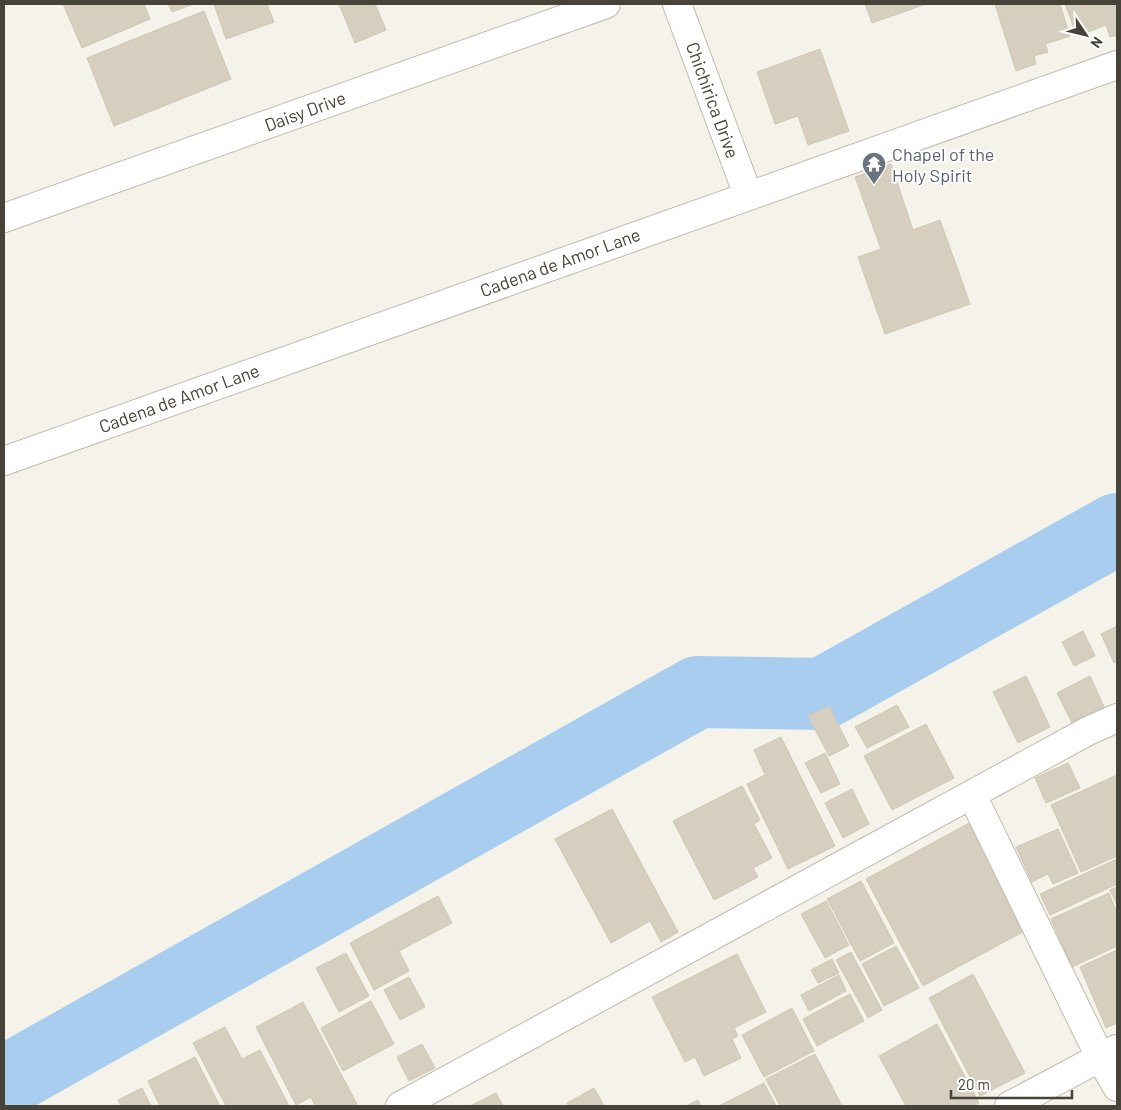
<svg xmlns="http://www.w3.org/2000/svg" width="1121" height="1110" font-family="Barlow,sans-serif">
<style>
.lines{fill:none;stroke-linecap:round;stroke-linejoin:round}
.river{stroke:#a8cdef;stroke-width:72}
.building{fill:#d6cebf;stroke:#d0c7b2}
.street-casing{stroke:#c0baac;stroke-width:30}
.street{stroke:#fff;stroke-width:28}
.labels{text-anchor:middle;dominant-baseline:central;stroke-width:4;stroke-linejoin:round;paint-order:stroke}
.street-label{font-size:18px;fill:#484338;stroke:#fff}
.worship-label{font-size:18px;fill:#5b616d;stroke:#fff;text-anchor:start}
</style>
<rect width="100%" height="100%" fill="#f4f2e9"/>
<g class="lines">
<polyline class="river" points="4,1082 698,692 822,694 1117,529"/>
</g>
<g class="building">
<polygon points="63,4 144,4 150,19 82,48"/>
<polygon points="168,4 194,4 172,12"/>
<polygon points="214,4 267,4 274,22 226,39"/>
<polygon points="339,4 375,4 386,30 355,43"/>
<polygon points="865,4 926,4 872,23"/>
<polygon points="995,4 1060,4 1070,36 1045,44 1048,52 1034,56 1036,64 1016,71"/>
<polygon points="1065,4 1117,4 1117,35 1110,37 1106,25 1077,36"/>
<polygon points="204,11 231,79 114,126 87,58"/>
<polygon points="820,49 849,131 808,145 798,116 775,124 757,72"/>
<polygon points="891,164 913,230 940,220 970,304 885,334 858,257 881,249 855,177"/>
<polygon points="1117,626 1117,661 1114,663 1101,634"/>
<polygon points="1083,631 1095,656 1074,666 1062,642"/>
<polygon points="1026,676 1050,727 1018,743 993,692"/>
<polygon points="1090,676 1105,709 1073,725 1057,693"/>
<polygon points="897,705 909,727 867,748 855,727"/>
<polygon points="829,706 849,746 829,756 808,716"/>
<polygon points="926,724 954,778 892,810 864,756"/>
<polygon points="781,737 835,846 788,869 747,784 765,775 754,750"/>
<polygon points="825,753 840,784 821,793 805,763"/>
<polygon points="1068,763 1080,788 1046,803 1035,778"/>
<polygon points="1117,775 1117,856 1081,872 1051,805"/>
<polygon points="742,786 760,820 754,824 772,858 753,868 758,877 714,900 673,821"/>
<polygon points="852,789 869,824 843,838 825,803"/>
<polygon points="612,809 678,932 661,942 650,921 611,943 555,839"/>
<polygon points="973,821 1030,928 923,986 866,879"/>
<polygon points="1058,829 1078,873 1053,884 1048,874 1032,882 1016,847"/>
<polygon points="1117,859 1117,884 1050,915 1040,894"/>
<polygon points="861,881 894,943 860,961 827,899"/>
<polygon points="1117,887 1117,905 1110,890"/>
<polygon points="1109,893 1117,913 1117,946 1072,967 1051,919"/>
<polygon points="438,896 452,923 399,951 409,971 374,990 350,943"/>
<polygon points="826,901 849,945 825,958 801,914"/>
<polygon points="896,946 919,988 884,1006 862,964"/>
<polygon points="1117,950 1117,1023 1106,1028 1080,967"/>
<polygon points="851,952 882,1010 868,1018 836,960"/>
<polygon points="346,953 369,996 339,1012 316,968"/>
<polygon points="737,954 766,1012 734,1028 738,1036 732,1039 741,1058 704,1076 695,1057 685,1062 652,997"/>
<polygon points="832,959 839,973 818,983 811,970"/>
<polygon points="973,974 1025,1073 980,1096 929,998"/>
<polygon points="839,975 846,991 809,1011 801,995"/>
<polygon points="409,977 425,1007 400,1020 384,990"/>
<polygon points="850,994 864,1021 817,1046 803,1019"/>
<polygon points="371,1001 394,1044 343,1071 321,1028"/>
<polygon points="303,1002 358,1106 315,1106 311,1097 296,1105 256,1027"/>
<polygon points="792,1008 814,1051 764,1077 742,1035"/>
<polygon points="937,1024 979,1103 974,1106 906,1106 879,1056"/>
<polygon points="225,1027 242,1059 260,1050 289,1106 226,1106 193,1043"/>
<polygon points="422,1044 435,1068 409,1081 397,1057"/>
<polygon points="815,1054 842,1106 780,1106 766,1079"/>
<polygon points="195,1057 220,1106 160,1106 148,1081"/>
<polygon points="764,1083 776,1106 719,1106"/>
<polygon points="142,1088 151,1106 121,1106 118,1100"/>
<polygon points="594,1088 604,1106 568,1106 567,1103"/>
<polygon points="496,1093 503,1106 470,1106"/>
<polygon points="698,1100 701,1106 686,1106"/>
</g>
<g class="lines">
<defs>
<g id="street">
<polyline points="677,4 748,195"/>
<polyline points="4,218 606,4"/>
<polyline points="4,461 1117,65"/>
<polyline points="972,795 1100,1057 1117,1087"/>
<polyline points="400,1106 1088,731 1117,718"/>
<polyline points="1009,1106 1116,1049"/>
</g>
</defs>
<use href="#street" class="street-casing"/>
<use href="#street" class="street"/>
</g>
<defs>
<symbol id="temple-pin" viewBox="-11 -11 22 30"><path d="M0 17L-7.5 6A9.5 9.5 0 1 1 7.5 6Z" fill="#6b7280" stroke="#fff"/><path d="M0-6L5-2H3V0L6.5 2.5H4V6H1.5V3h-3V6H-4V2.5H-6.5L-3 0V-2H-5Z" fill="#fff"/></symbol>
</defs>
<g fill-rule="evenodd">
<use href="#temple-pin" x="860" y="150" width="28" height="38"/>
</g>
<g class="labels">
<g class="street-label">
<text transform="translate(713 100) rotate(70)">Chichirica Drive</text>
<text transform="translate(305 111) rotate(-20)">Daisy Drive</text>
<text transform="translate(560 262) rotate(-20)">Cadena de Amor Lane</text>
<text transform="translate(179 398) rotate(-20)">Cadena de Amor Lane</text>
</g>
<g class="worship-label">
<text x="892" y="154">Chapel of the<tspan x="892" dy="21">Holy Spirit</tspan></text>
</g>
</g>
<rect width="1121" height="1110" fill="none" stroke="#484338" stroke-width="10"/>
<g transform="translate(1086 35) rotate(125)" stroke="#ffffff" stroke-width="4" paint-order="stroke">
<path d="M0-4L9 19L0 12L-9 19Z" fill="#484338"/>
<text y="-8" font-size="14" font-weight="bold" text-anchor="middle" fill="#484338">N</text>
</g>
<path d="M951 1090v8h121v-8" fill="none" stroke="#484338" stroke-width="2.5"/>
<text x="958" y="1090" font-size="15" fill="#484338" stroke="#ffffff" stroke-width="4" paint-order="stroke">20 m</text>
</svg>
